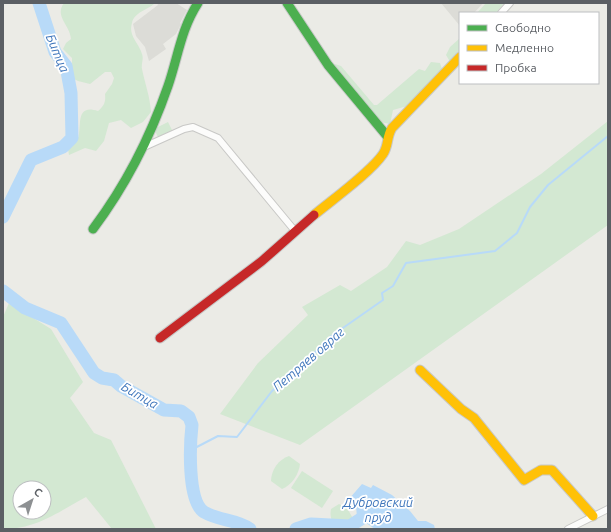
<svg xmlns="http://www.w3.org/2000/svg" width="611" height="532" font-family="Ubuntu,sans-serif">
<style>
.industrial{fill:#dcdcd7}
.green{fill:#d3e8d2;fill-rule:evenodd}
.water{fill:#b8daf8}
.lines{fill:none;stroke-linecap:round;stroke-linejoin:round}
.stream{stroke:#b8daf8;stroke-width:2}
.river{stroke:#b8daf8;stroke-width:13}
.street-casing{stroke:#c8c8c6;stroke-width:8}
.fast-casing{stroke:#c8c9c8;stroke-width:11}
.slow-casing{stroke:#c8c9c8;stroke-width:11}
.jam-casing{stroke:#c8c9c8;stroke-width:11}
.street{stroke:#fcfcfb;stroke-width:6}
.fast{stroke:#4caf50;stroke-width:9}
.slow{stroke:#ffc107;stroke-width:9}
.jam{stroke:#c62828;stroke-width:9}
.labels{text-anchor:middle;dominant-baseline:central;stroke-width:3.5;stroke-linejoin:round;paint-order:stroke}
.water-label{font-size:13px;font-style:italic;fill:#4077bc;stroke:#fff}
</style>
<rect width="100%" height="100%" fill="#ebebe6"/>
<g class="industrial">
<polygon points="157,3 176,3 187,10 180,23 181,24 176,34 163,44 166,49 149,61 145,47 136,36 133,24 158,5"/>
<polygon points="441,3 483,3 474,13 460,13 460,26"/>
</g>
<g class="green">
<path d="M64,3H155C148,10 134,12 132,23C128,36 139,43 142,54C144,59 141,64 142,69C145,84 150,96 151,112L143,122L131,128L121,120L109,123L104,141L96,151L85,148L69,155L68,149C73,145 78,141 79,134C81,122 77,104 98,111C104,106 106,102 105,94L112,84L114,78L111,72H105L90,84L78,81L72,78V58L63,49L66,43L71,39C70,25 54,16 64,3Z"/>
<polygon points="486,3 504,3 496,13 477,13"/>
<polygon points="460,38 460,51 452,60 449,60 446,55 450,47"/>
<polygon points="431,62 440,63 442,69 407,106 393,110 390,124 380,122 333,66 335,64 341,66 374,105 377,105 419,69 425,71"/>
<polygon points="608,121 608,225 300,445 220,414 258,363 308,315 302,307 340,285 351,291 387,267 406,241 420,245 459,229 541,174"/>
<polygon points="168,122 172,130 158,137 154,129"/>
<path d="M9,303L51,329L83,382L70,398L94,433L111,440L156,529H112L86,497C58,512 37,529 3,529V317ZM20,488H44V512H20Z"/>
<path d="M289,456L300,464C299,474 292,485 282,489L271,481C271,470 279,459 289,456Z"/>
<polygon points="302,471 333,491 322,508 291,488"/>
<path d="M339,504L347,508L359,529H333C334,521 329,519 331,509Z"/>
</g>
<polygon class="water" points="362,484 371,488 373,485 392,495 410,511 418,521 426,521 434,525 435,529 375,529 357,517 356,506 349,499"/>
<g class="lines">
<polyline class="stream" points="191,450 218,436 237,437 272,391 297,371 330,337 383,300 382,293 393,286 406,263 495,251 517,233 530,207 548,185 608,136"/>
<g class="river">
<polyline points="3,217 31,160 63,147 72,138 71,93 66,66 55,52 39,3"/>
<path d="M3,291L25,308L61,323L94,373L102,378L114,380L121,386L164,410L181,411L189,417L192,425C190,443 187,501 204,512C219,521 236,519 250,529"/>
<polyline points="296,529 311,524 350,526 370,513 398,529"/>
</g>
<defs>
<g id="street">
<polyline points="501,13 510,3"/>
<polyline points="144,147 184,129 193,127 218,138 295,231"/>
<polyline points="568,529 608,509"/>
</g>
<g id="fast">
<polyline points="287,3 328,65 387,136"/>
<path d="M93,229C126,185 150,138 168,86C178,57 181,29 198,3"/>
</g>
<g id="slow">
<path d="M314,215C332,200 371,172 383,154C389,145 386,138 392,128L460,57"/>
<polyline points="420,370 461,409 474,418 524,480 541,470 552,470 593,516"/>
</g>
<polyline id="jam" points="160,338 262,261 314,215"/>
</defs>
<use href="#street" class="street-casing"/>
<use href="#fast" class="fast-casing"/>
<use href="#slow" class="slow-casing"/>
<use href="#jam" class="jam-casing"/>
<use href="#street" class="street"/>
<use href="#fast" class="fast"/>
<use href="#slow" class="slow"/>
<use href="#jam" class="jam"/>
</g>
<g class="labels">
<g class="water-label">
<text transform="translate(58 53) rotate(67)">Битца</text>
<text transform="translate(308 359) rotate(-41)">Петряев овраг</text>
<text transform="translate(140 395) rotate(30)">Битца</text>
<text x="378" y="502">Дубровский<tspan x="378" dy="15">пруд</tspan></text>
</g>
</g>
<rect width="611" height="532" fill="none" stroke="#5b5f64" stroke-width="8"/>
<rect x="459" y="12" width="140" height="72" fill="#ffffff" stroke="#bdbfc1"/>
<rect x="467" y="25" width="20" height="6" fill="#4caf50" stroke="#bdbfc1"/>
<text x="495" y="32" font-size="12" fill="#5b5f64">Свободно</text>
<rect x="467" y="45" width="20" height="6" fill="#ffc107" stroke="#bdbfc1"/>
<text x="495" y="52" font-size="12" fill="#5b5f64">Медленно</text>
<rect x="467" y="65" width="20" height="6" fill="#c62828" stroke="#bdbfc1"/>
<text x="495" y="72" font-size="12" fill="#5b5f64">Пробка</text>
<g transform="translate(32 500) rotate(39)"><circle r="19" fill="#ffffff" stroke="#bdbfc1"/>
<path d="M0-3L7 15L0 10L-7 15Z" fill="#8d9092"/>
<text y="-6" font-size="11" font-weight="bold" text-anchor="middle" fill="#5b5f64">С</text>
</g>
</svg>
